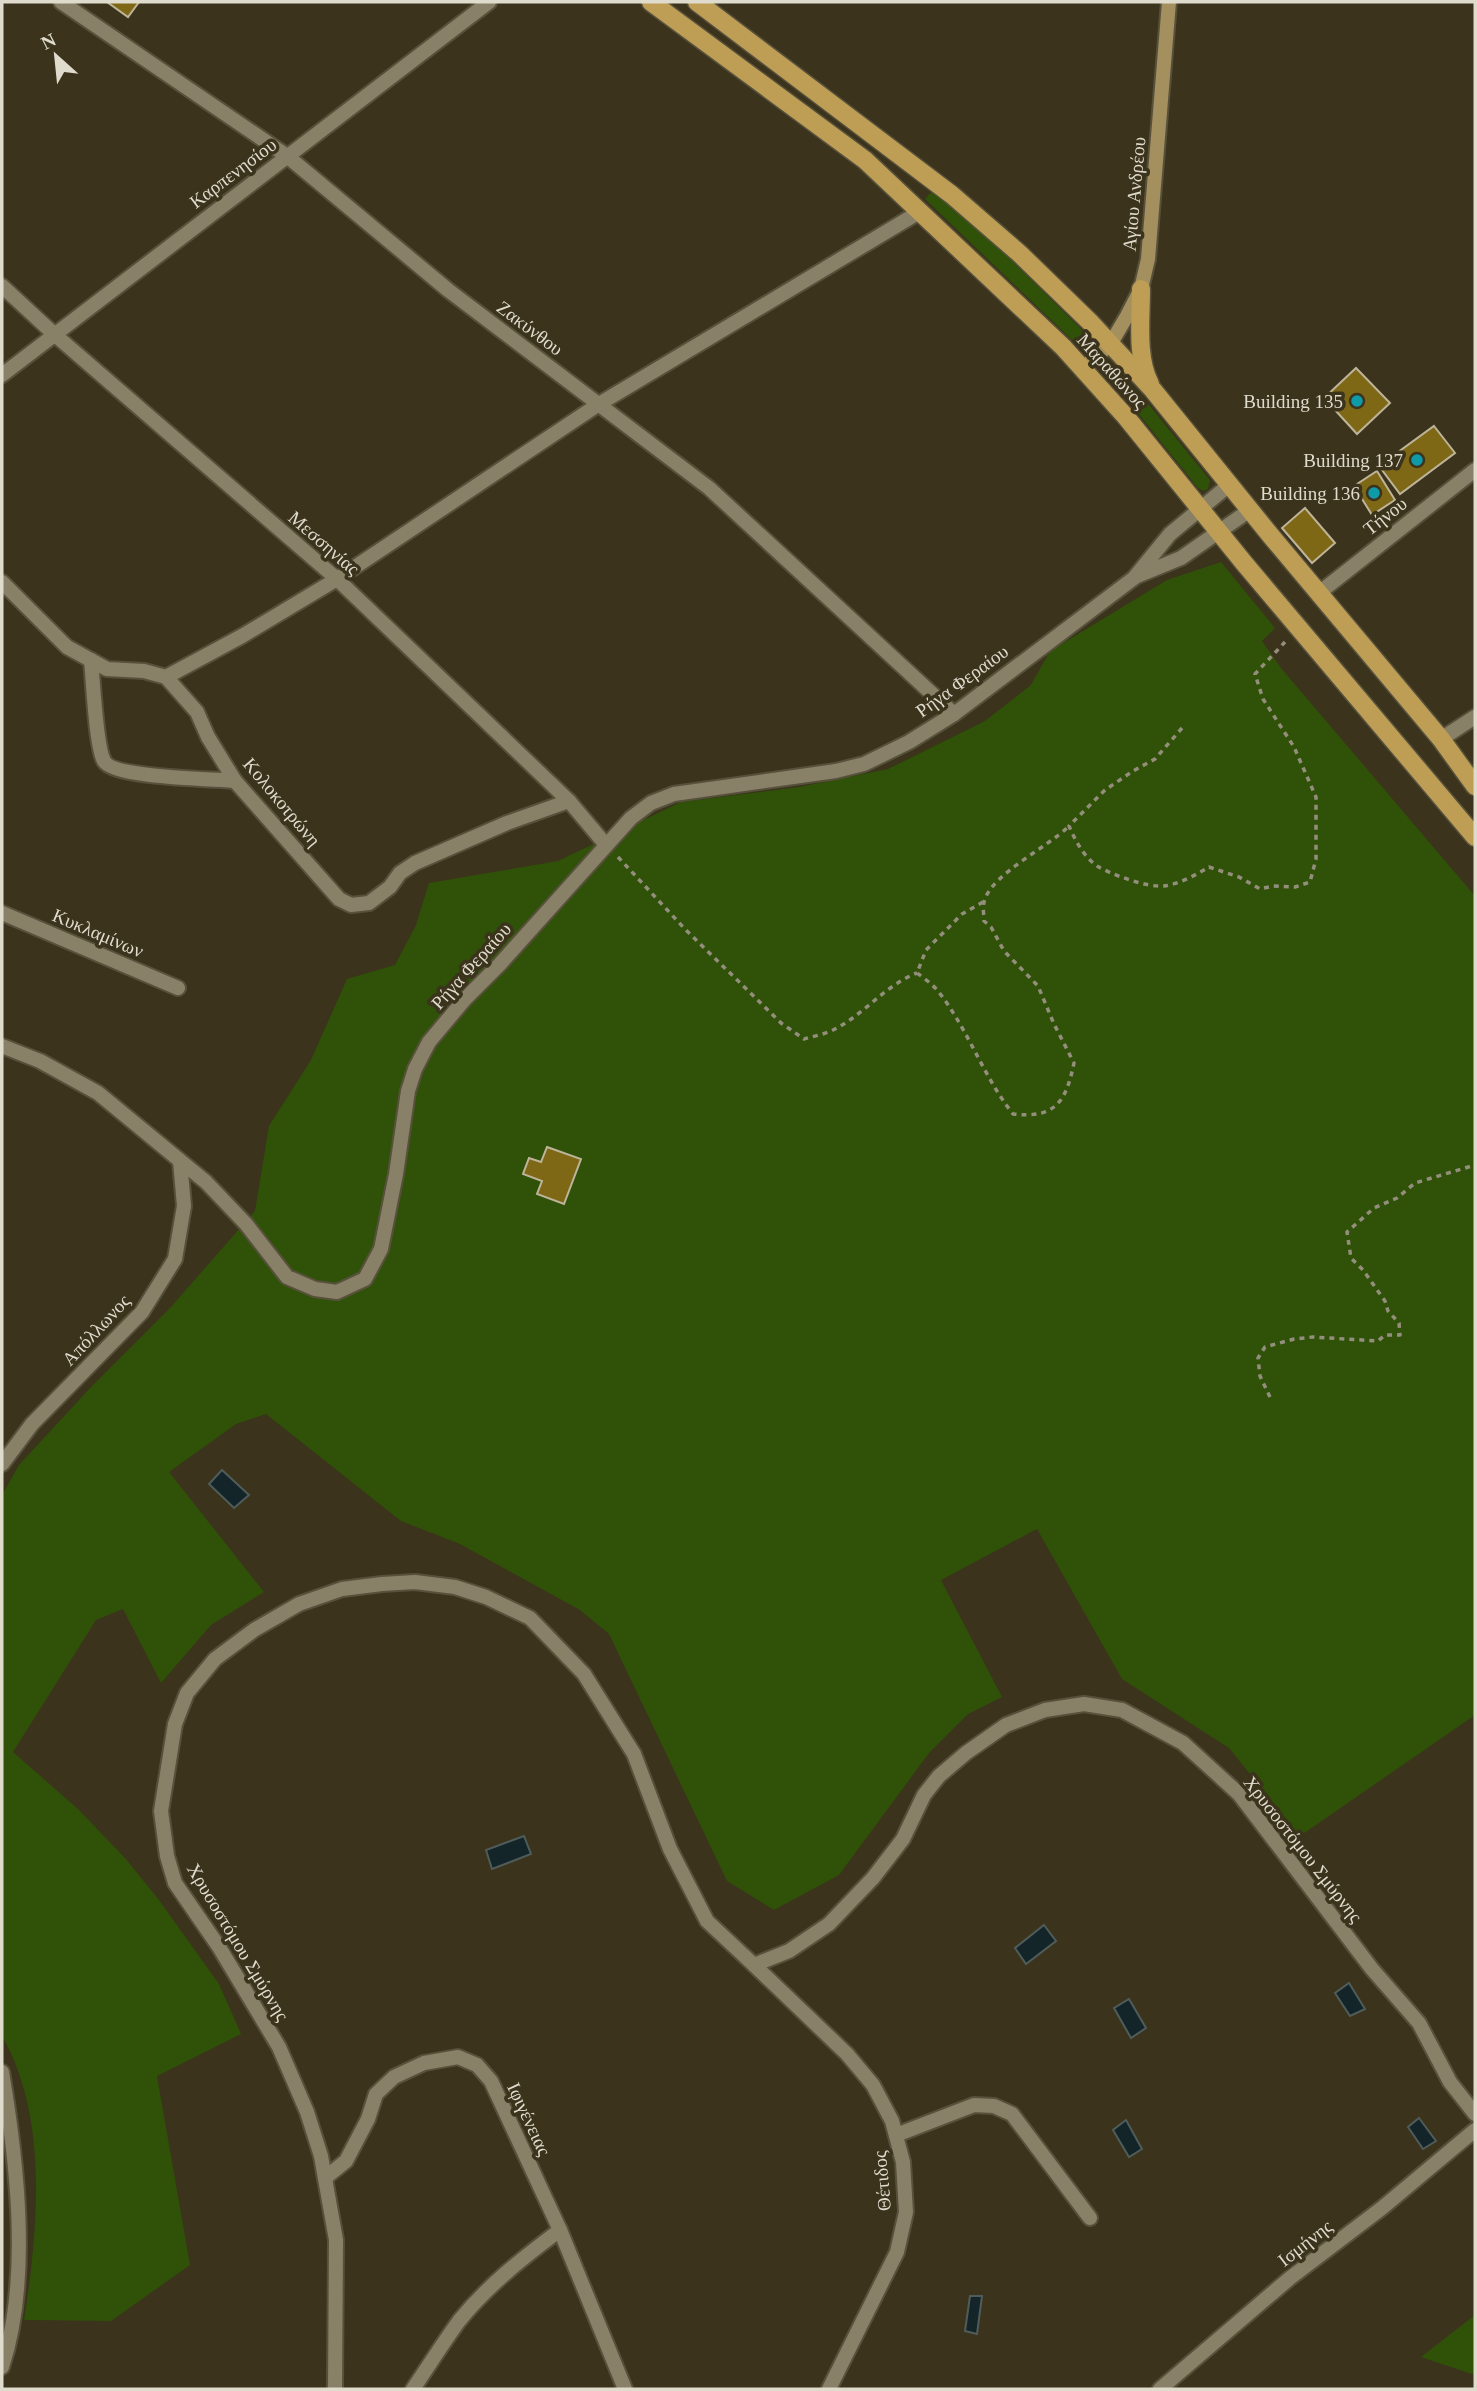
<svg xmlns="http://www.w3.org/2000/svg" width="1477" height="2391" font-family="'Times New Roman',serif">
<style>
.green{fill:#305108}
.water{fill:#132529;stroke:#505c5a;stroke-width:2}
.building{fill:#7e6816;stroke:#bdb499;stroke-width:2}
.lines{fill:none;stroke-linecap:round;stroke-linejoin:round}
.minor-casing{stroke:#57513c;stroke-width:18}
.tertiary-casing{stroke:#57513c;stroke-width:18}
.secondary-casing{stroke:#57513c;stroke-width:18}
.primary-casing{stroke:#57513c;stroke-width:21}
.path{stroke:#948e7c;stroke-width:3.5;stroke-dasharray:5 5;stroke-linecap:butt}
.minor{stroke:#898167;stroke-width:14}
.tertiary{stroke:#898167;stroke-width:14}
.secondary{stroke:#a48f5e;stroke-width:14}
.primary{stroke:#be9e55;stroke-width:18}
.culture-dot{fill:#0f9aa8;stroke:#3b331c;stroke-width:2.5}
.labels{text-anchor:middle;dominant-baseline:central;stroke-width:7;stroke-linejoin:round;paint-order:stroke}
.street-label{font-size:19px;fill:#dfdbcd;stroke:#3b331c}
.poi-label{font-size:19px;fill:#dfdbcd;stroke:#3b331c;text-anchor:end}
</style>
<rect width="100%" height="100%" fill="#3b331c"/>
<g class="green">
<polygon points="933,190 999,248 1080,328 1084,333 1082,340 1078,342 1072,340 925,199"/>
<polygon points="1105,364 1114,365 1145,400 1210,480 1208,489 1204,491 1198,488 1134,408 1104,374 1102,368"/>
<path d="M1221,562L1275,628L1262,641L1281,668L1475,896V1715L1300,1836L1229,1748L1122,1679L1037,1529L941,1580L1002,1697L968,1714L929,1753L839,1875L774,1910L727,1881L609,1634L580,1610L460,1544L401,1521L266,1414L236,1424L169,1472L264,1592L211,1625L161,1683L123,1609L96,1620L13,1752L78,1809L125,1858L159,1900L219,1984L241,2034L157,2076L190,2265L111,2321L24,2320C38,2230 49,2118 2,2036V1495L19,1465L92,1386L170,1308L255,1211L269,1126L311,1060L347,979L395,965L416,925L429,883L558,861L681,802L799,787L888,769L985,721L1031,685L1050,651L1167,580Z"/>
<polygon points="1475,2315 1475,2375 1421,2357"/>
</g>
<g class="water">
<polygon points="222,1470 249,1495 234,1508 209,1484"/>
<polygon points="524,1836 531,1854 492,1869 486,1850"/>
<polygon points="1044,1925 1056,1941 1026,1964 1015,1948"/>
<polygon points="1349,1983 1365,2009 1350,2016 1335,1993"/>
<polygon points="1129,1999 1146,2028 1131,2038 1114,2008"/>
<polygon points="1419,2118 1436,2141 1423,2149 1408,2127"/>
<polygon points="1126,2120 1142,2149 1129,2157 1113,2130"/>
<polygon points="970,2296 982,2296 977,2334 965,2331"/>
</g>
<g class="building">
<polygon points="107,2 139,2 128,17"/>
<polygon points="1356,368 1390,403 1357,434 1324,398"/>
<polygon points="1434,426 1455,453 1400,494 1379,466"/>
<polygon points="1377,471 1395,500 1372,515 1354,486"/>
<polygon points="1305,508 1335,543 1312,563 1282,528"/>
<polygon points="547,1147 581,1159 564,1204 537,1194 542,1181 523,1174 529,1158 541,1162"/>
</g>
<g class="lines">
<defs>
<g id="minor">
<polyline points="61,2 287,156 448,290 709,488 954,714"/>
<polyline points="2,286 54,334 337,579 569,801 606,845"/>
<polyline points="2,375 489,2"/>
<polyline points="2,582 67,647 107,669 144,671 166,677 197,712 208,737 235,781 339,899 351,905 369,903 390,887 400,873 415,863 507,823 569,801"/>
<polyline points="1319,593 1475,470"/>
<path d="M91,660C93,680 96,747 104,761C113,778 213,779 235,781"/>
<polyline points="166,677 242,636 337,579 599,404 921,211"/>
<polyline points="1441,739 1475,717"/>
<polyline points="2,913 178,988"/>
<polyline points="2,1464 32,1424 142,1312 175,1259 184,1206 180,1161"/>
<polyline points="754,1965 847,2054 873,2085 892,2121 903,2162 906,2212 897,2252 829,2389"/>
<path d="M2,2072C17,2161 31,2280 2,2367"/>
<polyline points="896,2135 974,2105 994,2106 1012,2114 1090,2218"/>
<polyline points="325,2178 346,2161 368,2119 376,2094 394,2077 424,2063 458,2057 477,2065 491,2081 560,2230 625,2389"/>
<polyline points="335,2389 336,2240 321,2156 307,2112 279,2047 219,1947 175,1883 167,1856 161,1811 175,1724 187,1693 215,1659 254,1630 299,1604 342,1589 382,1584 415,1582 455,1587 486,1597 530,1618 584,1674 634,1754 670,1849 707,1921 754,1965 789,1951 829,1924 873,1878 903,1839 924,1795 939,1776 966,1753 1006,1725 1045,1710 1084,1704 1122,1710 1183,1743 1239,1794 1372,1969 1419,2023 1450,2082 1475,2114"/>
<path d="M413,2389C428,2367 443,2343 459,2321C488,2285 524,2257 560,2230"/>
</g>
<g id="tertiary">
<polyline points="1137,576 1181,558 1250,510"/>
<polyline points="2,1046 40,1061 98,1093 206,1182 246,1224 287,1277 315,1289 337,1292 365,1279 381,1249 396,1174 408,1091 415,1069 429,1042 465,999 500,964 631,818 651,803 674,794 836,771 864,764 909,742 954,714 1134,578 1170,534 1229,485"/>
<polyline points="1160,2389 1290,2278 1382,2208 1475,2130"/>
</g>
<polyline id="secondary" points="1083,369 1111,343 1127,316 1141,289 1148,259 1169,2"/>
<g id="primary">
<polyline points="651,2 865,160 1063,347 1126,417 1244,563 1475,837"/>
<polyline points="697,2 952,195 1020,254 1091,323 1153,390 1271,536 1441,739 1475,786"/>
<path d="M1141,289C1141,319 1136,357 1150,384"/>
</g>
</defs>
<use href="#minor" class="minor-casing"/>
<use href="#tertiary" class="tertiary-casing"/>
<use href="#secondary" class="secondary-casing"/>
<use href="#primary" class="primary-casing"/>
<g class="path">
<path d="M1182,728L1155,759L1133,771L1105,790L1069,826C1075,840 1084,857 1097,866C1110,874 1148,888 1164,886C1180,884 1197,874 1209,867L1239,877L1260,889L1273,886L1295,887L1310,882L1316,859V797L1294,747L1263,699L1255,674L1285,642"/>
<path d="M618,857L684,928L781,1023L804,1039C814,1036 826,1034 835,1029C866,1013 884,986 917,973"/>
<path d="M983,902L962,914L926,950L917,973C924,978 932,984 938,991C968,1029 983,1076 1013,1114C1056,1119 1066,1101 1074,1063L1054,1024L1038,986L1004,951L991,927L984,921C984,914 982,906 985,899C994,873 1048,847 1069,826"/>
<polyline points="1270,1397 1260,1376 1258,1358 1265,1347 1294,1339 1313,1337 1378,1341 1385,1335 1400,1335 1399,1323 1388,1311 1385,1301 1363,1270 1351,1258 1347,1232 1374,1208 1397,1198 1415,1183 1475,1165"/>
</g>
<use href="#minor" class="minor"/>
<use href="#tertiary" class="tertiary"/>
<use href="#secondary" class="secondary"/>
<use href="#primary" class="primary"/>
</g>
<g class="culture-dot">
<circle cx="1357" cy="401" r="7"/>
<circle cx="1417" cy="460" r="7"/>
<circle cx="1374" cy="493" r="7"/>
</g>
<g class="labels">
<g class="street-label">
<text transform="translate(233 173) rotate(-37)">Καρπενησίου</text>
<text transform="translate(1134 194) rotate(-85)">Αγίου Ανδρέου</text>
<text transform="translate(530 328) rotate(37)">Ζακύνθου</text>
<text transform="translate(1112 371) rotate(48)">Μαραθώνος</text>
<text transform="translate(1385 516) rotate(-38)">Τήνου</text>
<text transform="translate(324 543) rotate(41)">Μεσσηνίας</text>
<text transform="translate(962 681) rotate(-36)">Ρήγα Φεραίου</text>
<text transform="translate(282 802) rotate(50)">Κολοκοτρώνη</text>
<text transform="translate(98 933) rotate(23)">Κυκλαμίνων</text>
<text transform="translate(471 966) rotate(-48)">Ρήγα Φεραίου</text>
<text transform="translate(96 1330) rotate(-47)">Απόλλωνος</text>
<text transform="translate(1303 1849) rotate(52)">Χρυσοστόμου Σμύρνης</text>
<text transform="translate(238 1942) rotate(59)">Χρυσοστόμου Σμύρνης</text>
<text transform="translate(529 2119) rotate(65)">Ιφιγένειας</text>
<text transform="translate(882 2181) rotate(-95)">Θέτιδος</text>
<text transform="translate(1305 2243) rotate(-38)">Ισμήνης</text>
</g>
<g class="poi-label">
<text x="1343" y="401">Building 135</text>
<text x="1403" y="460">Building 137</text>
<text x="1360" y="493">Building 136</text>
</g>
</g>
<rect width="1477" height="2391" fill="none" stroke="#dfdbcd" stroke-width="7"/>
<g transform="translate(56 56) rotate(333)" stroke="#3b331c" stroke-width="5" paint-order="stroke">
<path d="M0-5L12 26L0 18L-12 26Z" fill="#dfdbcd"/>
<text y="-10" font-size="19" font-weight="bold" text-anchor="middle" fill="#dfdbcd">N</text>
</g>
</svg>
